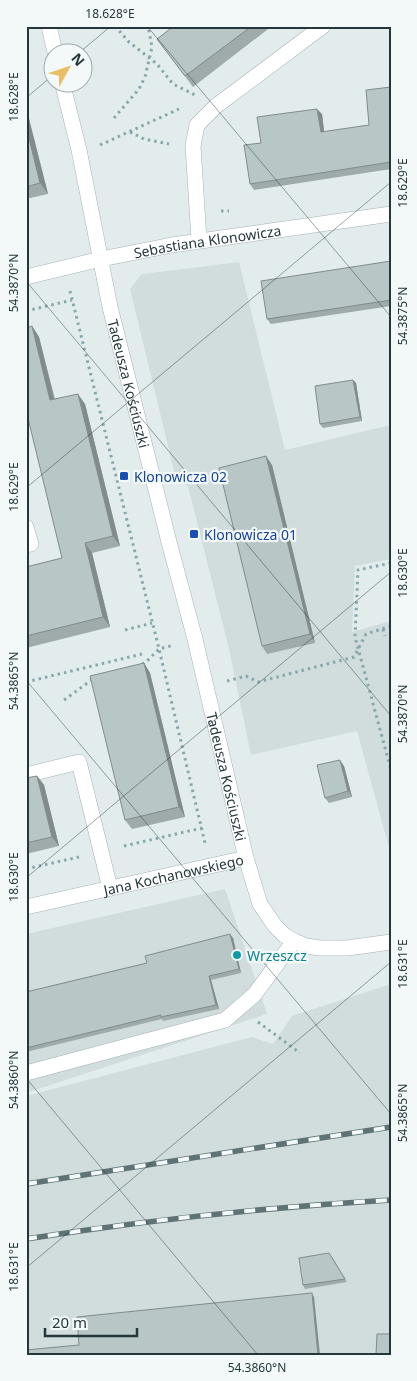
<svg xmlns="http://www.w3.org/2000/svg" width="417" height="1381" font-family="'Noto Sans',sans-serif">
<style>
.built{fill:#d1dcdc}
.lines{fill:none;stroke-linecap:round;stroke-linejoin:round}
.service-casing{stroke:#a6b2b4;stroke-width:16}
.minor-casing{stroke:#a6b2b4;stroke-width:16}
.path{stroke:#86a8ad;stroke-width:3;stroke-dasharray:2.5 4;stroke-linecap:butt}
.service{stroke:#fff;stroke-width:15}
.minor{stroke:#fff;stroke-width:15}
.rail-casing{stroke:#5f7377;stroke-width:5.5}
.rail{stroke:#f3f9f8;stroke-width:4;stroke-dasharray:11;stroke-linecap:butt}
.wall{fill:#9faaaa}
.shaded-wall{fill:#828b8b}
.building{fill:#b9c6c6;stroke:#828b8b}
.ticks{fill:none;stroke:#24383c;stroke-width:1;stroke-opacity:0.45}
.transit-dot{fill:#1a4fb4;stroke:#f3f9f8;stroke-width:2}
.culture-dot{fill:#0f9aa8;stroke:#f3f9f8;stroke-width:2}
.labels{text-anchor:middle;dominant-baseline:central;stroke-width:4.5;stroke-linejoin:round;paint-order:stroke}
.street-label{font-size:14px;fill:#24383c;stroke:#f3f9f8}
.transit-label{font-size:14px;fill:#164399;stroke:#f3f9f8;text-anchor:start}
.culture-label{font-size:14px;fill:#0d838f;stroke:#f3f9f8;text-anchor:start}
.neatline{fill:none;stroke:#24383c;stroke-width:2}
.ticks-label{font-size:12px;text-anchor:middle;fill:#24383c}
</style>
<rect width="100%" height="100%" fill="#e3ecec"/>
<g class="built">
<polygon points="239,262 285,450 391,425 391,559 355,566 352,632 391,621 391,855 357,731 251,755 229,649 188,486 176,479 130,289 142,274"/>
<polygon points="225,889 267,1014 26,1093 26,934"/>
<polygon points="391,984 391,1355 26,1355 26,1096 252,1037 273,1044 292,1016"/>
</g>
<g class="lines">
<defs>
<g id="service">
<polyline points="199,240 193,146 197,125 216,106 323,26"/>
<polyline points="26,527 31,544 26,545"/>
<polyline points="26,775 79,762 110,888"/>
<polyline points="26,1073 225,1020 254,995 294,941"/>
</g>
<g id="minor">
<polyline points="49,26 55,52"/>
<path id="s1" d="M62,82L79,150L110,307L169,542L195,639L246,858L260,904L275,926L284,935L294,941L306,946L320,948H347L391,942"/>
<path id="s2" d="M26,277L101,259L172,245L391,214"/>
<path id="s3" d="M26,907L246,858"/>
</g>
</defs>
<use href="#service" class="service-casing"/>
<use href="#minor" class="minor-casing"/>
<g class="path">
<polyline points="115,26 129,42 157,64 173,84 195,95"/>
<polyline points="114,118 139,89 145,77 152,47 148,26"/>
<polyline points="130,132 144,139 169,144"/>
<polyline points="100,145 179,109"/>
<polyline points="221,211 229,211"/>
<polyline points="70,291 159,649 205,843"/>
<polyline points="26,311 72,300"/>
<polyline points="391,563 358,570 355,637 391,770"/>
<polyline points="383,629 385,636"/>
<polyline points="125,630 152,623"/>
<polyline points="142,664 145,663 159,649 174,645"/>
<polyline points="227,681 246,676 258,682 354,657 366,634 391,626"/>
<polyline points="26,682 142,654"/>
<polyline points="64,700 93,679"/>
<polyline points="124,846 202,828"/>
<polyline points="26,869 79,857"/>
<polyline points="258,1022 300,1053"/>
</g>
<use href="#service" class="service"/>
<use href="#minor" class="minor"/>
<defs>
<g id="rail">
<polyline points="26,1184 391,1127"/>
<path d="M26,1239C147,1220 269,1207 391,1200"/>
</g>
</defs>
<use href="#rail" class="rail-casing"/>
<use href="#rail" class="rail"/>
</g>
<g class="wall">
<polygon points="174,26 272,26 193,87 157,39"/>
<polygon points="391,87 391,169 254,190 250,184 322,114 324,132 369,125"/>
<polygon points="26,107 48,194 26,199"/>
<polygon points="391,261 391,306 271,324 267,319"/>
<polygon points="32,326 39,337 55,399 85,404 120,546 92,553 110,627 26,648 26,567 62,558"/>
<polygon points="353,380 356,383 362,421 323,428 320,424"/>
<polygon points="272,465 315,643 267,654 262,646"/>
<polygon points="144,663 150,673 185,817 132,829 125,820"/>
<polygon points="344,766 352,797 329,803 325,798"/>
<polygon points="37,776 44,785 59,846 26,854 26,778"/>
<polygon points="233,938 241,973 211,980 219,1009 163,1021 162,1019 26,1052 26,992 147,963"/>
<polygon points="332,1257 347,1282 305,1289 303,1285"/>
</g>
<g class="shaded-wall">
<polygon points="26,107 48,194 40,183 26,126"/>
<polygon points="317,109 322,114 325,138 321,132"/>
<polygon points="32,326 39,337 57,411 50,400"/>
<polygon points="353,380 356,383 362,421 360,417"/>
<polygon points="78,394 85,404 120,546 113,536"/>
<polygon points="266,456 272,465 315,643 310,634"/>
<polygon points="85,543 92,553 110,627 103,617"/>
<polygon points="144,663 150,673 185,817 179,807"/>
<polygon points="340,760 344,766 352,797 348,791"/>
<polygon points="37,776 44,785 59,846 52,837"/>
<polygon points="230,934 233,938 241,973 239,969"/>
<polygon points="209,976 211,980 219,1009 216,1005"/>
<polygon points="312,1293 314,1297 320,1355 318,1355"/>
</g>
<g class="building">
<polygon points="174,26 252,26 185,76 157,39"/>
<polygon points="391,87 391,162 250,184 244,145 261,143 257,117 317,109 321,132 369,125 366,90"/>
<polygon points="26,126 40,183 26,187"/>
<polygon points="391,261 391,300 267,319 261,281"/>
<polygon points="32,326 50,400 78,394 113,536 85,543 103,617 26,636 26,567 62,558 26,410 26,328"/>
<polygon points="353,380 360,417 320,424 315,386"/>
<polygon points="266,456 310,634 262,646 219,468"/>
<polygon points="144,663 179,807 125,820 90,676"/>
<polygon points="340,760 348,791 325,798 317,765"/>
<polygon points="37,776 52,837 26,843 26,778"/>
<polygon points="230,934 239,969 209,976 216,1005 161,1017 161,1015 26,1048 26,992 147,963 145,956"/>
<polygon points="329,1253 345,1279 303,1285 299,1258"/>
<polygon points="312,1293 318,1355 26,1355 26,1350 79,1345 77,1317"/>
<polygon points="377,1334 391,1334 391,1355 376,1355"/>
</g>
<path class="ticks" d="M147,26L391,317M80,52L111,26M26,98L52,76M26,281L391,716M26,488L391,182M26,680L391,1114M26,878L391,572M26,1078L258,1355M26,1268L391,962M388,1355L391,1353"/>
<g class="transit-dot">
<rect x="119" y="471" width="10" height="10" rx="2.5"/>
<rect x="189" y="529" width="10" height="10" rx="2.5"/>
</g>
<circle class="culture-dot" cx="237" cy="955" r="5"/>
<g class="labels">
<g class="street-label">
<text stroke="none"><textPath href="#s2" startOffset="185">Sebastiana Klonowicza</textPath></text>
<text stroke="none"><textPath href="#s1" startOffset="309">Tadeusza Kościuszki</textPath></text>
<text stroke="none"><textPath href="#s1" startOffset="714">Tadeusza Kościuszki</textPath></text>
<text stroke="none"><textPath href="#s3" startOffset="151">Jana Kochanowskiego</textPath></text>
</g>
<g class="transit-label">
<text x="134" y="476">Klonowicza 02</text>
<text x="204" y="534">Klonowicza 01</text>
</g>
<g class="culture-label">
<text x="247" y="955">Wrzeszcz</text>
</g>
</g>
<rect width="417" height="1381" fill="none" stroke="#f3f9f8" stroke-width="55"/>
<g transform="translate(68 68) rotate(50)"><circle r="24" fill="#f3f9f8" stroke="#a0acad"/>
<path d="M0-4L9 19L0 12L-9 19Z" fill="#e8bf65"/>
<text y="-8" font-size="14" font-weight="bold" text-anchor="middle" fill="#24383c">N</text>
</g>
<path d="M45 1328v8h92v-8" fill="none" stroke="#24383c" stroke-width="2.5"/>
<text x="52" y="1328" font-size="15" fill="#24383c" stroke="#f3f9f8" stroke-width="4" paint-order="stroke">20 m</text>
<rect x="28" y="28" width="362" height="1326" class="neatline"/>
<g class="ticks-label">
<text x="110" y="18">18.628°E</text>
<text transform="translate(14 97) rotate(-90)" y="4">18.628°E</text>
<text transform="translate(403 183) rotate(-90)" y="4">18.629°E</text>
<text transform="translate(14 283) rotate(-90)" y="4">54.3870°N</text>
<text transform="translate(403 316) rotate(-90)" y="4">54.3875°N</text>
<text transform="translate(14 487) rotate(-90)" y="4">18.629°E</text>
<text transform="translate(403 573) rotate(-90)" y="4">18.630°E</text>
<text transform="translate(14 681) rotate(-90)" y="4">54.3865°N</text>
<text transform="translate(403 714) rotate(-90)" y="4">54.3870°N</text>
<text transform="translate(14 877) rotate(-90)" y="4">18.630°E</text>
<text transform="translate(403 964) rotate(-90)" y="4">18.631°E</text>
<text transform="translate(14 1080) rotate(-90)" y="4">54.3860°N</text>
<text transform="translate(403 1113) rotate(-90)" y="4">54.3865°N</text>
<text transform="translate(14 1267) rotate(-90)" y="4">18.631°E</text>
<text x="257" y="1372">54.3860°N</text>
</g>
</svg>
